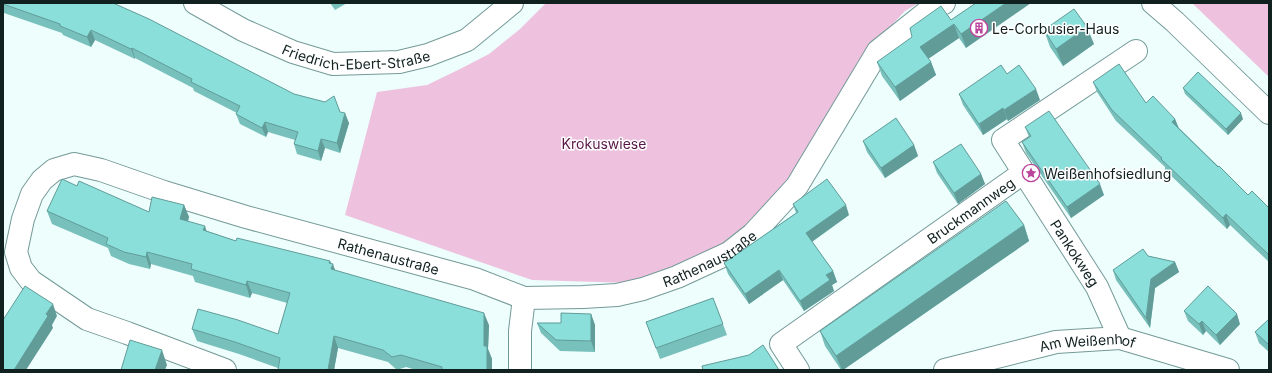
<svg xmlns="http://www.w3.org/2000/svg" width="1272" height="373" font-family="Inter,sans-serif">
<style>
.green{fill:#eec2df}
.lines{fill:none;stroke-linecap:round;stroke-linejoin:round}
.minor-casing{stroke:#749a98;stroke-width:24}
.minor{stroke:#fff;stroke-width:22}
.wall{fill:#78c0bb}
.shaded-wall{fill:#619c99}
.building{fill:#8bdfda;stroke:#619c99}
.labels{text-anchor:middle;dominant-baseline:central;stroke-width:3;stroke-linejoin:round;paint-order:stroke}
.poi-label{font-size:14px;fill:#112120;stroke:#fff;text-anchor:start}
.street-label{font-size:14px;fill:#112120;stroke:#fff}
.park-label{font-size:14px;fill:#581647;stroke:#fff}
</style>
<rect width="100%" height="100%" fill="#eefefd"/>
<g class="green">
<polygon points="546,3 919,3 905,11 858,61 812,145 773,201 744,230 713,250 630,283 532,280 345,215 377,92 427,85 460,69 489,54 520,29"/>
<polygon points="1192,3 1269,3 1269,77"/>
</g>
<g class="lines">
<defs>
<g id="minor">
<path id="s1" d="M195,3L243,30L293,52L333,64L399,62L428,55L467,40L512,3"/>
<polyline points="1153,3 1175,22 1269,113"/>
<polyline points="1120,338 1097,287 1003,140 1136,51"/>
<path id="s2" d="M225,370L127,333L87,319L31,281L21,268L16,252L23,219L32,194L42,180L54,170L74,164L101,170L164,192L246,217L475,279L524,298L583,297L617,295L643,289L677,277L729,253L753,234L797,186L878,51L932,8L944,3"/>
<polyline points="520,370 520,331 524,298"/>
<path id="s3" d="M798,370L781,344L1023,173"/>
<path id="s4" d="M945,370L1056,342L1120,338L1228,370"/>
</g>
</defs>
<use href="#minor" class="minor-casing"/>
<use href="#minor" class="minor"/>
</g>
<g class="wall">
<polygon points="3,3 294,94 340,112 349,123 340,153 325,148 321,161 297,154 294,144 295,140 268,132 266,137 240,124 236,114 237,113 194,91 193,88 135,58 135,59 95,40 91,47 63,35 62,33 4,13 3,9"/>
<polygon points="330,3 347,3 335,10"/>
<polygon points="976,3 966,48 959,38 928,59 931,62 936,75 900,101 882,76 877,62 951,20"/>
<polygon points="1044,30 1094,44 1063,66 1050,47"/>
<polygon points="1093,82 1146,103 1175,119 1179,128 1248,195 1269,208 1269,262 1230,225 1227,229 1165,170 1165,167 1116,121 1097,92"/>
<polygon points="1183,88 1243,119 1228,135 1185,94"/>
<polygon points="959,94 1040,100 1008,121 1007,119 983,135 963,105"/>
<polygon points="1025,127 1104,195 1071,218 1026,153 1022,142 1029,137"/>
<polygon points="863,141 914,145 918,156 885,178 867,152"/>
<polygon points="933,162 981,174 985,184 958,204 937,173"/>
<polygon points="77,186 149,212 184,205 189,217 188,221 207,231 236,241 330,261 335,270 489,325 488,349 492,359 492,370 416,370 406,367 397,370 388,362 338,348 334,370 278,370 278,368 239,354 197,341 192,329 278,334 287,303 252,293 250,298 195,282 193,276 151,264 150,269 129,264 111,256 108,248 52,224 47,211"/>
<polygon points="793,204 849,215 812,242 833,271 837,282 832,285 834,291 804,311 783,280 749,304 728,274 724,263 796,213"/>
<polygon points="1024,225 1029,241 843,370 841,370 825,346 820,331"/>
<polygon points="1148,256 1175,262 1179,272 1155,288 1150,328 1116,280 1113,270"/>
<polygon points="713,298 727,335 660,359 646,322"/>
<polygon points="1184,311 1240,324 1220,345 1206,331 1203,335 1188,321"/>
<polygon points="591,314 595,325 595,352 560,351 541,333 537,323 561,323"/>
<polygon points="1269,319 1269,352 1259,343 1255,332"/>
</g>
<g class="shaded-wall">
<polygon points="1006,3 1031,3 966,48 961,34"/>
<polygon points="954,24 959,38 925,61 920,47"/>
<polygon points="1087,27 1094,44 1063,66 1056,49"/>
<polygon points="91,30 95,40 91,47 87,37"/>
<polygon points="132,48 135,58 135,59 131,49"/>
<polygon points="931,62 936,75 900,101 895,87"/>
<polygon points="1036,89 1040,100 1008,121 1004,110"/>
<polygon points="1003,108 1007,119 983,135 979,124"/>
<polygon points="345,113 349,123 340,153 337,143"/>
<polygon points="1241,113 1243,119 1228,135 1226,129"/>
<polygon points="1175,119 1179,130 1172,122"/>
<polygon points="265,122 268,132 266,137 262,128"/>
<polygon points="321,139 325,148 321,161 318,151"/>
<polygon points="914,145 918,156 885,178 881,168"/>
<polygon points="981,174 985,184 958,204 954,193"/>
<polygon points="1100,184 1104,195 1071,218 1067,207"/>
<polygon points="184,205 189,217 185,231 180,219"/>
<polygon points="846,205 849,215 810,243 806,233"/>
<polygon points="1226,214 1230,225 1227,229 1223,218"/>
<polygon points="1024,225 1029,241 843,370 842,370 836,356"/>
<polygon points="205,226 209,239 203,230"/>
<polygon points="147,252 151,264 150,269 146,257"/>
<polygon points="330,261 332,266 333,264 337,276 331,269 329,263"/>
<polygon points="1175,262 1179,272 1155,288 1150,328 1146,318 1151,279"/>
<polygon points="779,270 783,280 749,304 745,294"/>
<polygon points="833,271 837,282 832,285 834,291 804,311 800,301 826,275"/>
<polygon points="247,281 252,293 250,298 246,285"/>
<polygon points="53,304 57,316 52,325 53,328 26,370 14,370 46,314"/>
<polygon points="484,313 489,325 488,349 492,359 492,370 487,370 484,346"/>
<polygon points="591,314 595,325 595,352 591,341"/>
<polygon points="1237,314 1240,324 1220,345 1216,335"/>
<polygon points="1202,321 1206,331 1203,335 1199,324"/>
<polygon points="334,336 338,348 334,370 328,370"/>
<polygon points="162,350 167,365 165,370 155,370"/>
</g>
<g class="building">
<polygon points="3,3 113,3 149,19 294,94 325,102 334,96 340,112 345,113 337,143 321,139 318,151 294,144 298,132 265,122 262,128 236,114 240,106 191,82 192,79 132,48 131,49 91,30 87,37 60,26 60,24 3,4"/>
<polygon points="976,3 1006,3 961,34 954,24 920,47 931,62 895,87 877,62 912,37 910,28 941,6 951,20"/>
<polygon points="1074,9 1087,27 1056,49 1044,30"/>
<polygon points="1119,64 1146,103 1153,96 1175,119 1172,122 1218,167 1219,166 1248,195 1252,191 1269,208 1269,255 1226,214 1223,218 1161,159 1162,158 1112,110 1093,82"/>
<polygon points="1001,65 1007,74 1019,65 1036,89 1004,110 1003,108 979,124 959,94"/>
<polygon points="1198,72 1241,113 1226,129 1183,88"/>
<polygon points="1049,111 1100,184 1067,207 1022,142 1031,136 1025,127"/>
<polygon points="896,118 914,145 881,168 863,141"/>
<polygon points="961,144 981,174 954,193 933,162"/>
<polygon points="62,179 77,186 79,181 149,212 152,197 184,205 180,219 205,226 203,230 236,241 237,238 330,261 329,263 333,264 331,269 484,313 484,346 487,346 487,370 442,370 442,367 401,355 392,357 383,350 334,336 328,370 278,370 280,358 235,342 192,329 198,309 238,320 278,334 290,293 247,281 246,285 191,269 192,264 147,252 146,257 124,252 106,244 108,238 47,211"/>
<polygon points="827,179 846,205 806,233 833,271 826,275 830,280 800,301 779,270 745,294 724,263 798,212 793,204"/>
<polygon points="1006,201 1024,225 836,356 820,331"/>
<polygon points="1143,249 1148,256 1175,262 1151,279 1146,318 1113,270"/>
<polygon points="25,286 53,304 46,314 48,316 14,370 3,370 3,320"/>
<polygon points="1208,286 1237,314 1216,335 1202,321 1199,324 1184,311"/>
<polygon points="713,298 723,324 656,348 646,322"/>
<polygon points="561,313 591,314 591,341 556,340 537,323 561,323"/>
<polygon points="1269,319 1269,345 1255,332"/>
<polygon points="130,340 162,350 155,370 121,370"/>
<polygon points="763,345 779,370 703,370 702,366 749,355"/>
</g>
<defs>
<symbol id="building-ring" viewBox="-11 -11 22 22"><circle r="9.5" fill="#fff" stroke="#bb459c" stroke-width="1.5"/><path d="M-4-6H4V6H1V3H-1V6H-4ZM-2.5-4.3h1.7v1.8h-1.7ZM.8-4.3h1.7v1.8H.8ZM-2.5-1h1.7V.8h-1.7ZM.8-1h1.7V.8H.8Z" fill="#bb459c"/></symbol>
<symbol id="sight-ring" viewBox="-11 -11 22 22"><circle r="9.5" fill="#fff" stroke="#bb459c" stroke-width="1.5"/><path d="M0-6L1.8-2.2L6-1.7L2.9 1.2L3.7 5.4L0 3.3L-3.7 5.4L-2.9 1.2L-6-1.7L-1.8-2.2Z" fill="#bb459c"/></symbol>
</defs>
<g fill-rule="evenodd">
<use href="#building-ring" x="969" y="18" width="20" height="20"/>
<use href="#sight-ring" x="1021" y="163" width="20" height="20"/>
</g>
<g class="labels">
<g class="poi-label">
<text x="992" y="28">Le-Corbusier-Haus</text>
<text x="1044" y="173">Weißenhofsiedlung</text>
</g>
<g class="street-label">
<text stroke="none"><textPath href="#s1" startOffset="174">Friedrich-Ebert-Straße</textPath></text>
<text stroke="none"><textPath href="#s3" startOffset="263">Bruckmannweg</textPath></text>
<text transform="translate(1075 253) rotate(57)">Pankokweg</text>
<text stroke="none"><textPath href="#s2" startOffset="690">Rathenaustraße</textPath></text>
<text stroke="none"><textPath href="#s2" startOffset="1025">Rathenaustraße</textPath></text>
<text stroke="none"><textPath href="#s4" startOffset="146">Am Weißenhof</textPath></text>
</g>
<g class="park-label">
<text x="604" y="143">Krokuswiese</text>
</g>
</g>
<rect width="1272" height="373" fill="none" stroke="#112120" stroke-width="8"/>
</svg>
